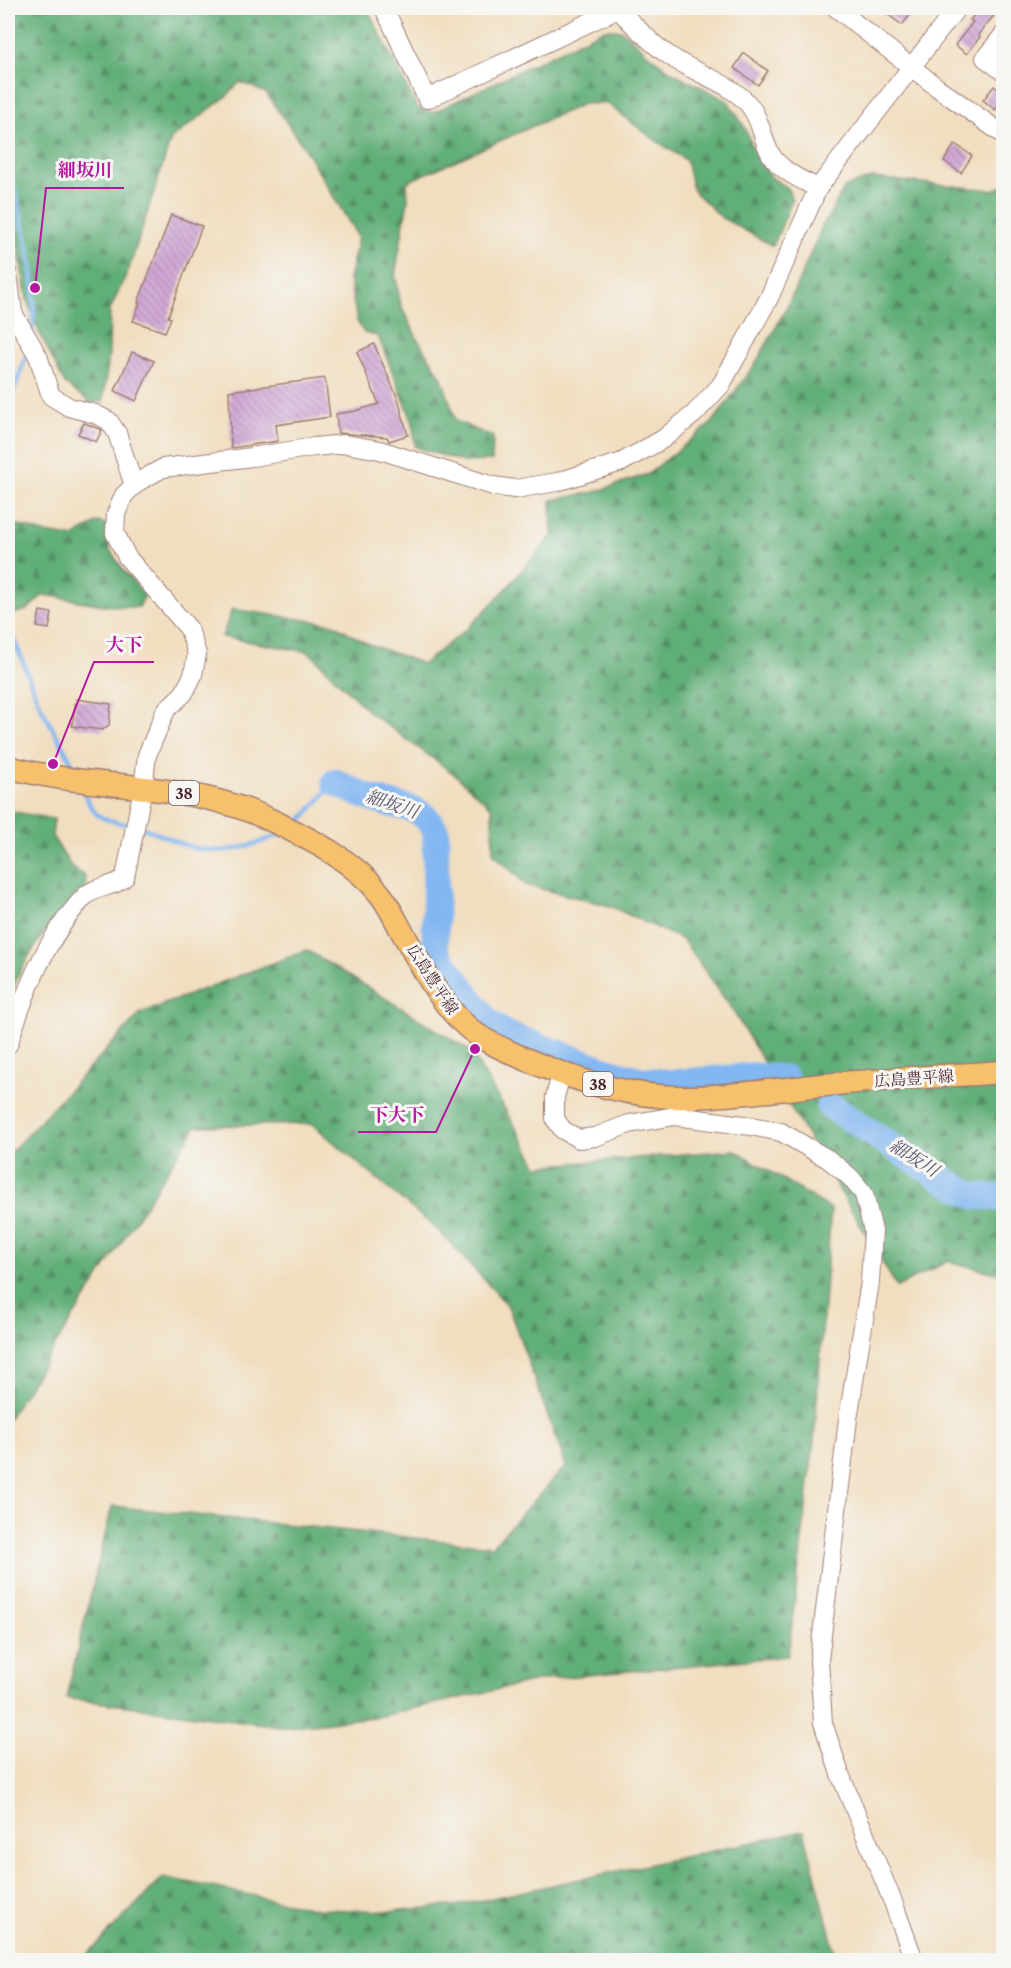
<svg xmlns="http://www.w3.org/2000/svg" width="1011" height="1968" font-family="'Libre Caslon Text','Noto Serif JP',serif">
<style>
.forest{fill:url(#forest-firs);stroke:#566652;stroke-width:1.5}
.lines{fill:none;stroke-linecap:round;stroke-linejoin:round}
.stream{stroke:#83b7f1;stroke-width:4.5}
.river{stroke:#83b7f1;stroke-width:27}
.building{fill:url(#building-back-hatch)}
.minor-casing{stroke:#9e7e76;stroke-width:20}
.major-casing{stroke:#9e7e76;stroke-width:25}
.minor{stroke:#fff;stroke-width:18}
.major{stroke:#f7c06c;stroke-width:22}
.labels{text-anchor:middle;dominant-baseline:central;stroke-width:6;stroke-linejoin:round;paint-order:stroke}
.shield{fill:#f6f6f2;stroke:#7e6067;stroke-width:1.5}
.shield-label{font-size:15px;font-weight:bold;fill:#4a1f2b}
.street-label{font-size:16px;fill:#4a1f2b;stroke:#f6f6f2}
.water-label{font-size:18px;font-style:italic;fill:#5e5470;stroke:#f6f6f2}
.leader{fill:none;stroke:#b5179e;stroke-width:2}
.callout-dot{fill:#b5179e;stroke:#f6f6f2;stroke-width:2}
.callout-label{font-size:18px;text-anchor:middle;font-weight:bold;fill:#b5179e;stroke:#f6f6f2;stroke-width:6;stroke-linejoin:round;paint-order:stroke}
</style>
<defs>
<pattern id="forest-firs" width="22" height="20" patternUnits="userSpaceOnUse" patternTransform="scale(1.5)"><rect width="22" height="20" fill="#61ae78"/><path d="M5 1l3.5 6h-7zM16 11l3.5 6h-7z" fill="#528d63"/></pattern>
<pattern id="building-back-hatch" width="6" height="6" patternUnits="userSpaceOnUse" patternTransform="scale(1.5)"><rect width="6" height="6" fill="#d0a7d6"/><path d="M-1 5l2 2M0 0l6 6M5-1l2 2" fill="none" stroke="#ab87ae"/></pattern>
</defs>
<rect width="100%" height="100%" fill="#f6f6f2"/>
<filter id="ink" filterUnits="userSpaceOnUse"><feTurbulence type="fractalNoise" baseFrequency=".0167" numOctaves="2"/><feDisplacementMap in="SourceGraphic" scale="12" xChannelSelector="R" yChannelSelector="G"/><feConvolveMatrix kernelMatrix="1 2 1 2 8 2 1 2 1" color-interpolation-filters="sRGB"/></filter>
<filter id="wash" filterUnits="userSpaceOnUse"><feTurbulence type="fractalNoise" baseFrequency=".008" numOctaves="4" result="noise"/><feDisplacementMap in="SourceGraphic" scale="24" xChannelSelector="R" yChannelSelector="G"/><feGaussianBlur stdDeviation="1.35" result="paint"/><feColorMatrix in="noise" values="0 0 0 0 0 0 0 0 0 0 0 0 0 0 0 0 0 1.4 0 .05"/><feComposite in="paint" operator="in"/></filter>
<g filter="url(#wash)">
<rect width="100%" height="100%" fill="#f1dec0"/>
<g class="forest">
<polygon points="8,8 367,8 417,107 432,113 605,29 622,30 648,54 672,72 728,101 745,128 757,159 772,178 788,188 792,201 773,246 722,218 693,190 686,160 652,138 606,103 583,104 407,182 408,200 395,275 401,305 418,340 442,378 456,421 493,437 492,461 463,462 415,447 413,423 378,336 364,333 357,321 349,279 358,237 303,146 266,93 240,82 227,96 171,139 129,269 110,310 109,353 103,402 91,403 65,384 39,332 27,300 8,187"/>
<polygon points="872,178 992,190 1003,186 1003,1275 948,1261 897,1287 732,1009 683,940 610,906 526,885 493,853 492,808 454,774 370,713 309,652 222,637 232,609 334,624 364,642 423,664 469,627 506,589 552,536 551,500 595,492 648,474 712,423 756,363 788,305 822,227 845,187"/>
<path d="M8,522L44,533L73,537L98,522L106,524L110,550L123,570L145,595L139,607C108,608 74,599 43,595L27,610L9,615L8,614Z"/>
<path d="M8,806L15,812L54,819L52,836L72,868L85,876L86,886C60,909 36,941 20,972C14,983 11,996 8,1008Z"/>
<polygon points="307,950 471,1051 538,1166 735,1150 831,1209 814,1441 788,1656 545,1679 380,1716 287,1727 66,1698 112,1506 492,1546 566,1466 508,1306 440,1232 312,1124 196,1126 8,1419 8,1155 141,1013"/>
<polygon points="804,1831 837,1960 82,1960 163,1877 317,1909 391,1911 460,1905"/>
</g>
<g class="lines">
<g class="stream">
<path d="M8,167L11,174C22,222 42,286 31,334"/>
<polyline points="8,407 28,351"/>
<path d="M8,629C21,650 26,675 37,698C48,724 65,746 76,772"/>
<path d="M82,789C95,820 99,818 130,825"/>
<polyline points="297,825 335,782"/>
<path d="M139,827C157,831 173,842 191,847C224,856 252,847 282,833"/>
</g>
<g class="river">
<path d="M335,782C349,789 364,797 379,801C406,809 420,804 436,831L435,951L487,1021L505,1034L608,1071L641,1080L672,1083L754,1076L785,1078"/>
<polyline points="829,1105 941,1178 974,1196 1004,1198"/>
</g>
</g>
<g id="blocks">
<g class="building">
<polygon points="879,8 916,8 902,25"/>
<polygon points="980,8 1000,8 978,35 980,37 967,54 955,45 973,22 970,20"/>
<polygon points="744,53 768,71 758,85 734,68"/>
<polygon points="994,86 1004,94 1004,99 995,110 983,100"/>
<polygon points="955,144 972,156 961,173 944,161"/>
<polygon points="171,215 202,226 168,317 171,318 165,332 133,321 140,303 138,303"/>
<polygon points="374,344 398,399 408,435 389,441 387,437 338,433 336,414 355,411 379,404 357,352"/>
<polygon points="132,352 154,361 136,401 115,391"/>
<polygon points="325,378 330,417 276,425 278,441 231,448 229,391"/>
<polygon points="84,423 102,430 96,442 78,434"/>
<polygon points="40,611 52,613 49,629 37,627"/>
<polygon points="76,699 111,704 109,725 102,730 72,726"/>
</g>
</g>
</g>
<g filter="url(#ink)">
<use href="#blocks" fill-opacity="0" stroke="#9e7e76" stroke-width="1.5"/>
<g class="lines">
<defs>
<g id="minor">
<polyline points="384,8 427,99 605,15 616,8"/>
<path d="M617,8C635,26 653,46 676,60C700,75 732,84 750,106C761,120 762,138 770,153C779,170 801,180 818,188"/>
<polyline points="836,8 938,88 1004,135"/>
<polyline points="1004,34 985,58 1004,72"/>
<polyline points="8,274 13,313 38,356 51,396 69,407 95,414 109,421 117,433 134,486"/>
<path d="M8,1045C25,992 45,939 84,897C96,885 114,888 125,877L143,788L147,755L166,710L184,693L193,675L197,654L189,629L127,557L115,533L116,514L124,495L138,482L163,468L252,457L314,447L345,444L380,450L493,486L515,489L557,482L622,462L663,439L694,414L721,385L769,298L818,188L957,8"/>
<polyline points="561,1075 555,1097 555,1119 563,1130 579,1139 595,1137 629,1124 675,1116 751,1126 781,1132 828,1159 850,1177 864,1194 873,1231 870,1282 848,1419 819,1660 823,1723 840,1774 893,1902 914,1960"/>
</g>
<path id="major" d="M8,767C97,791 191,780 275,822C312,840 354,861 380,894C388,904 394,917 400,928C418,959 435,995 461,1021C478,1039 501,1048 523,1058C576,1081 633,1099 691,1097C736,1096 780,1089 825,1085C884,1079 944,1076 1004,1072"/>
</defs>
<use href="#minor" class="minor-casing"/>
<use href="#major" class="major-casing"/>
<use href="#minor" class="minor"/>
<use href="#major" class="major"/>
</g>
</g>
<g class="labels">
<g class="shield">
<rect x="169" y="781" width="30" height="24" rx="4.5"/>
<rect x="583" y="1072" width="30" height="24" rx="4.5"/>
</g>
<g class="shield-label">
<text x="184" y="793">38</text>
<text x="598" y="1084">38</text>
</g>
<g class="street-label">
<text transform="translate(433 979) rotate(57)">広島豊平線</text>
<text transform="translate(914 1078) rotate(-4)">広島豊平線</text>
</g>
<g class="water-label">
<text transform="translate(392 804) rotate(19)">細坂川</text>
<text transform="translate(914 1158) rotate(32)">細坂川</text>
</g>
</g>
<path class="leader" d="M35 288L46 188H124M53 764L94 662H154M475 1049L436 1132H358"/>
<g class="callout-dot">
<circle cx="35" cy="288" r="6"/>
<circle cx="53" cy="764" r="6"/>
<circle cx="475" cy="1049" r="6"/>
</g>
<g class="callout-label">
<text x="85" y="176">細坂川</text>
<text x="124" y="651">大下</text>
<text x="397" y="1121">下大下</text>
</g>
<rect width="1011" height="1968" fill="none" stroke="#f6f6f2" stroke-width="30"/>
</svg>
